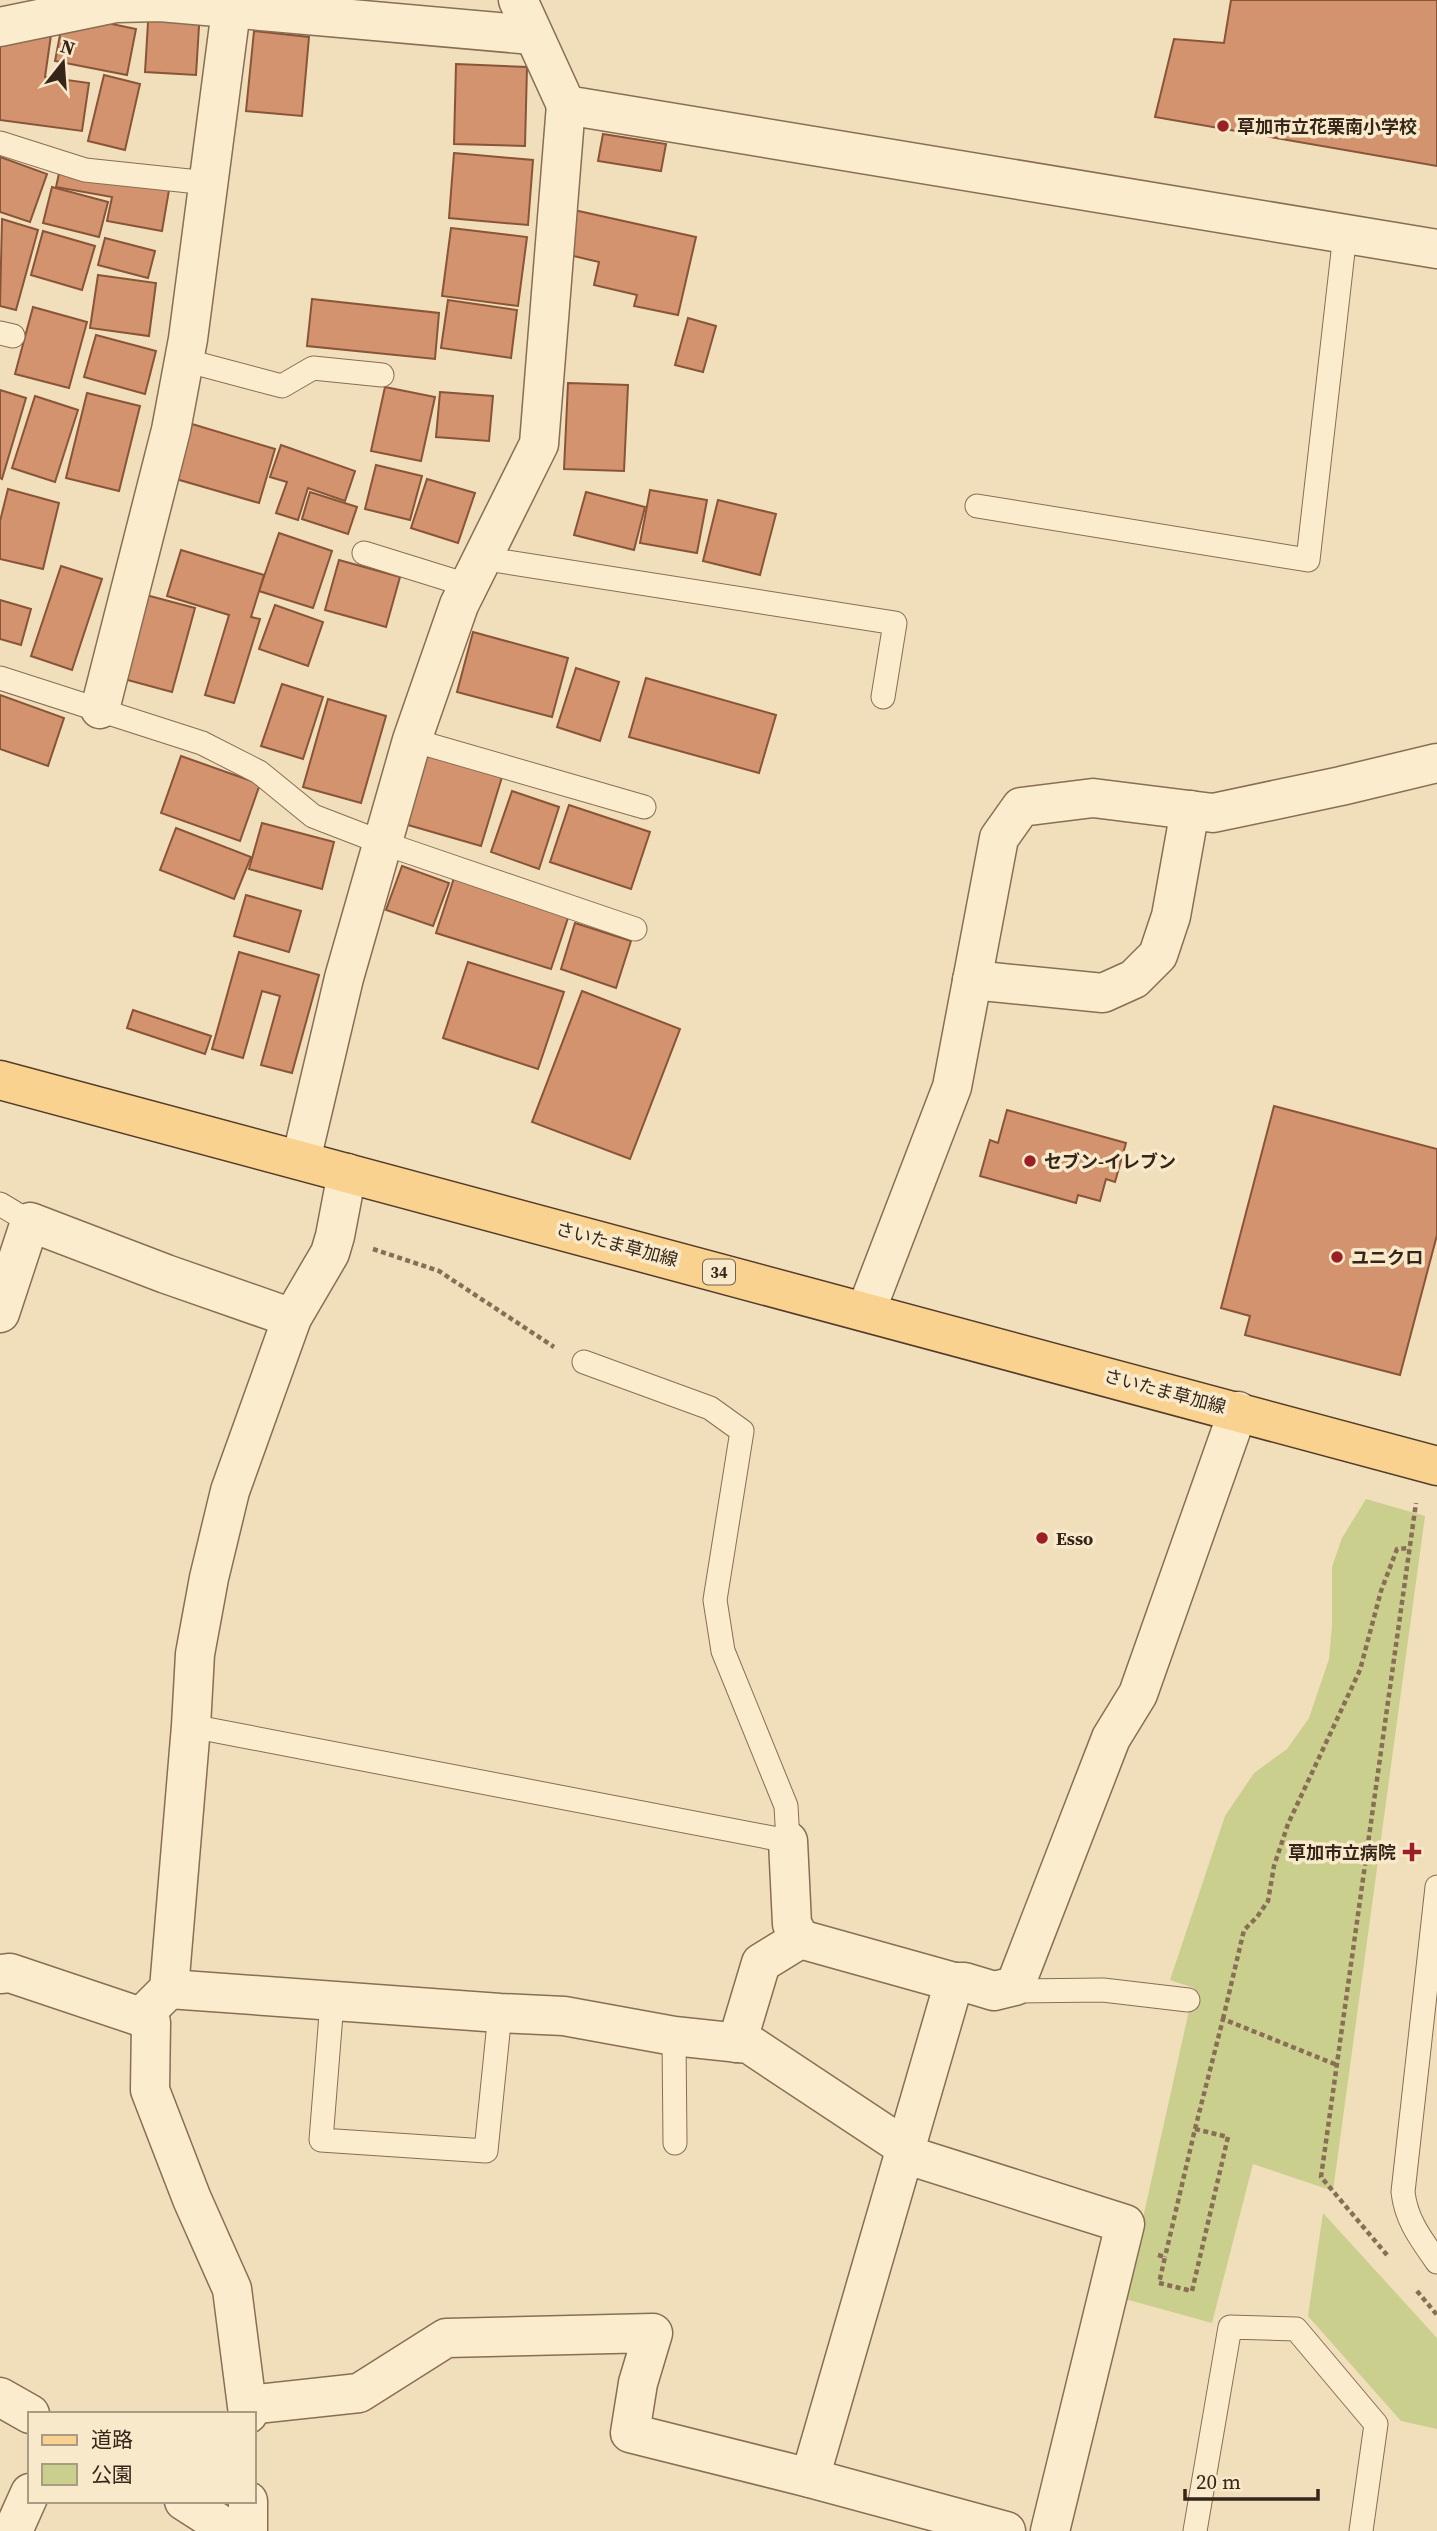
<svg xmlns="http://www.w3.org/2000/svg" width="1437" height="2531" font-family="'Source Serif 4','Noto Sans JP',serif">
<style>
.green{fill:#cacf8e}
.building{fill:#d2936e;stroke:#895538;stroke-width:2}
.lines{fill:none;stroke-linecap:round;stroke-linejoin:round}
.service-casing{stroke:#886e54;stroke-width:25}
.minor-casing{stroke:#886e54;stroke-width:41}
.primary-casing{stroke:#553c29;stroke-width:41}
.path{stroke:#886e54;stroke-width:4.5;stroke-dasharray:5 3.5;stroke-linecap:butt}
.service{stroke:#fbecce;stroke-width:23}
.minor{stroke:#fbecce;stroke-width:38}
.primary{stroke:#f8d28e;stroke-width:38}
.poi-dot{fill:#9b2026;stroke:#f8e9cb;stroke-width:2.5}
.labels{text-anchor:middle;dominant-baseline:central;stroke-width:7;stroke-linejoin:round;paint-order:stroke}
.shield{fill:#f8e9cb;stroke:#70604f;stroke-width:2}
.shield-label{font-size:16px;font-weight:bold;fill:#36261a}
.poi-label{font-size:18px;font-weight:bold;fill:#36261a;stroke:#f8e9cb;text-anchor:start}
.street-label{font-size:18px;fill:#36261a;stroke:#f8e9cb}
</style>
<rect width="100%" height="100%" fill="#f1debb"/>
<g class="green">
<polygon points="1366,1499 1425,1516 1333,2191 1253,2164 1212,2323 1125,2299 1194,1988 1170,1980 1225,1816 1254,1773 1287,1749 1309,1718 1329,1659 1332,1625 1332,1567 1342,1538"/>
<polygon points="1323,2213 1437,2338 1437,2429 1401,2421 1308,2316"/>
</g>
<g class="building">
<polygon points="1231,0 1437,0 1437,166 1155,117 1174,39 1224,43"/>
<polygon points="149,6 200,10 196,75 145,72"/>
<polygon points="64,14 136,29 127,75 55,61"/>
<polygon points="254,31 309,37 302,116 246,111"/>
<polygon points="51,35 45,77 89,83 82,131 0,120 0,38"/>
<polygon points="456,64 527,67 525,146 454,144"/>
<polygon points="104,75 140,84 125,150 88,141"/>
<polygon points="603,134 666,144 661,171 598,161"/>
<polygon points="454,153 533,160 528,225 449,218"/>
<polygon points="0,157 47,174 30,222 0,212"/>
<polygon points="60,169 169,190 162,231 107,221 112,197 56,187"/>
<polygon points="52,187 108,202 99,237 43,223"/>
<polygon points="574,210 696,237 678,315 634,306 637,295 594,285 599,262 565,254"/>
<polygon points="2,219 38,230 16,310 0,306"/>
<polygon points="451,228 527,237 518,306 442,296"/>
<polygon points="43,231 95,246 82,290 31,275"/>
<polygon points="105,238 155,251 148,278 98,265"/>
<polygon points="98,275 156,283 149,336 90,328"/>
<polygon points="312,299 439,313 435,359 307,346"/>
<polygon points="448,300 517,310 511,358 441,348"/>
<polygon points="33,307 87,322 69,388 15,374"/>
<polygon points="688,318 716,326 703,372 675,365"/>
<polygon points="96,335 156,351 145,394 84,377"/>
<polygon points="568,383 628,385 624,471 564,469"/>
<polygon points="385,387 435,397 421,461 371,451"/>
<polygon points="0,390 26,398 2,479 0,478"/>
<polygon points="440,392 493,396 489,441 436,437"/>
<polygon points="87,393 140,406 119,491 66,478"/>
<polygon points="35,396 78,410 55,482 12,468"/>
<polygon points="192,424 275,449 259,503 176,479"/>
<polygon points="281,445 355,471 345,501 308,488 298,520 276,513 287,482 270,477"/>
<polygon points="376,465 422,476 410,520 365,509"/>
<polygon points="427,479 475,493 458,543 411,528"/>
<polygon points="8,489 59,503 43,569 0,559 0,521"/>
<polygon points="650,490 707,500 697,553 640,543"/>
<polygon points="310,492 357,507 348,534 302,519"/>
<polygon points="586,492 645,507 634,550 574,535"/>
<polygon points="718,500 776,514 760,575 703,561"/>
<polygon points="279,533 332,551 313,608 259,591"/>
<polygon points="181,550 264,575 251,617 260,619 234,703 205,695 229,615 167,596"/>
<polygon points="339,560 400,577 386,627 325,610"/>
<polygon points="61,566 102,579 72,670 31,656"/>
<polygon points="146,595 195,608 172,692 124,679"/>
<polygon points="0,600 31,609 21,645 0,639"/>
<polygon points="275,605 323,622 308,666 259,649"/>
<polygon points="473,632 568,658 552,717 457,692"/>
<polygon points="576,668 619,682 600,741 557,727"/>
<polygon points="646,678 776,715 759,773 629,737"/>
<polygon points="282,684 323,697 303,759 261,746"/>
<polygon points="0,695 64,718 48,766 0,749"/>
<polygon points="328,699 386,716 361,803 303,787"/>
<polygon points="421,753 502,777 481,846 401,823"/>
<polygon points="181,756 260,784 240,841 161,813"/>
<polygon points="512,791 559,807 539,869 491,852"/>
<polygon points="569,805 650,832 631,889 550,862"/>
<polygon points="262,823 334,842 322,889 249,869"/>
<polygon points="176,828 251,857 234,899 160,870"/>
<polygon points="402,866 449,883 433,926 386,910"/>
<polygon points="454,878 569,915 551,969 436,933"/>
<polygon points="246,895 301,911 289,952 234,936"/>
<polygon points="575,923 631,941 616,988 561,969"/>
<polygon points="239,952 319,975 292,1073 261,1065 280,996 262,991 243,1058 212,1049"/>
<polygon points="468,962 564,992 538,1069 443,1038"/>
<polygon points="582,991 680,1029 630,1159 532,1122"/>
<polygon points="133,1010 211,1036 205,1054 127,1028"/>
<polygon points="1274,1106 1437,1149 1437,1235 1400,1375 1245,1335 1250,1316 1221,1308"/>
<polygon points="1007,1110 1126,1143 1115,1182 1106,1179 1100,1201 1078,1195 1076,1203 980,1176 990,1140 998,1143"/>
</g>
<g class="lines">
<defs>
<g id="service">
<polyline points="0,143 85,170 208,183"/>
<polyline points="0,333 13,336"/>
<polyline points="184,360 282,386 313,368 382,375"/>
<polyline points="977,506 1308,560 1345,234"/>
<polyline points="364,553 467,585"/>
<polyline points="481,558 895,623 883,697"/>
<polyline points="0,678 202,743 259,772 313,816 383,843 635,929"/>
<polyline points="412,740 644,807"/>
<polyline points="0,1204 30,1222"/>
<polyline points="191,1726 788,1841 786,1806 723,1651 715,1600 742,1431 710,1408 584,1362"/>
<path d="M1437,1887L1403,2192C1406,2220 1421,2239 1437,2262"/>
<polyline points="1004,1991 1103,1990 1188,2000"/>
<polyline points="332,2002 321,2140 486,2151 500,2013"/>
<polyline points="674,2036 675,2143"/>
<polyline points="1195,2531 1230,2327 1296,2329 1376,2424 1361,2531"/>
</g>
<g id="minor">
<polyline points="518,0 566,105 1437,249"/>
<polyline points="0,27 116,3 160,2 532,35"/>
<polyline points="100,709 171,430 188,339 231,10"/>
<polyline points="972,980 1103,993 1134,979 1158,955 1171,916 1190,810"/>
<polyline points="301,1160 344,978 412,740 459,605 539,444 566,105"/>
<polyline points="866,1311 952,1087 999,838 1021,807 1093,798 1213,813 1341,786 1437,763"/>
<polyline points="0,1313 30,1222 166,1274 292,1318"/>
<polyline points="788,1841 792,1924 800,1939 954,1982 810,2478"/>
<polyline points="0,1974 10,1973 141,2017"/>
<polyline points="954,1982 964,1982 994,1991 1015,1986 1111,1738 1138,1694 1238,1411"/>
<polyline points="169,1989 500,2013 564,2016 674,2036 749,2044 906,2148"/>
<polyline points="737,2043 761,1963 800,1939"/>
<polyline points="904,2154 1125,2224 1050,2531"/>
<polyline points="0,2397 30,2414"/>
<polyline points="248,2405 359,2393 446,2338 653,2333 638,2383 630,2433 810,2478 1006,2531"/>
<polyline points="248,2414 232,2289 192,2199 150,2090 151,2022 141,2017 169,1989 191,1726 195,1654 209,1578 230,1491 292,1318 330,1253 335,1236 347,1173"/>
<polyline points="184,2501 231,2531"/>
<polyline points="13,2531 30,2493"/>
<polyline points="248,2531 248,2501"/>
</g>
<polyline id="primary" points="0,1080 1437,1466"/>
</defs>
<use href="#service" class="service-casing"/>
<use href="#minor" class="minor-casing"/>
<use href="#primary" class="primary-casing"/>
<g class="path">
<polyline points="373,1249 439,1271 554,1347"/>
<polyline points="1223,2019 1244,1930 1257,1917 1268,1901 1274,1866 1288,1824 1360,1670 1381,1591 1397,1549 1410,1548"/>
<polyline points="1195,2129 1223,2019 1337,2065"/>
<polyline points="1158,2255 1165,2257 1159,2283 1192,2291 1228,2137 1195,2129 1165,2257"/>
<polyline points="1387,2255 1321,2177 1416,1503"/>
<polyline points="1417,2291 1437,2315"/>
</g>
<use href="#service" class="service"/>
<use href="#minor" class="minor"/>
<use href="#primary" class="primary"/>
</g>
<g class="poi-dot">
<circle cx="1223" cy="126" r="7"/>
<circle cx="1030" cy="1161" r="7"/>
<circle cx="1337" cy="1257" r="7"/>
<circle cx="1042" cy="1538" r="7"/>
<path d="M1408.5 1841.5h7v7h7v7h-7v7h-7v-7h-7v-7h7z"/>
</g>
<g class="labels">
<rect class="shield" x="703" y="1259.5" width="32" height="25" rx="5"/>
<g class="shield-label">
<text x="719" y="1272">34</text>
</g>
<g class="poi-label">
<text x="1237" y="126">草加市立花栗南小学校</text>
<text x="1044" y="1161">セブン-イレブン</text>
<text x="1351" y="1257">ユニクロ</text>
<text x="1056" y="1538">Esso</text>
<text x="1396" y="1852" text-anchor="end">草加市立病院</text>
</g>
<g class="street-label">
<text transform="translate(617 1244) rotate(15)">さいたま草加線</text>
<text transform="translate(1165 1391) rotate(15)">さいたま草加線</text>
</g>
</g>
<rect x="28" y="2412" width="228" height="91" fill="#f8e9cb" stroke="#aa9b84" stroke-width="2"/>
<rect x="42" y="2435" width="35" height="10" fill="#f8d28e" stroke="#aa9b84" stroke-width="2"/>
<text x="91" y="2447" font-size="21" fill="#36261a">道路</text>
<rect x="42" y="2464" width="35" height="21" fill="#cacf8e" stroke="#aa9b84" stroke-width="2"/>
<text x="91" y="2482" font-size="21" fill="#36261a">公園</text>
<g transform="translate(63 63) rotate(17)" stroke="#f8e9cb" stroke-width="5" paint-order="stroke">
<path d="M0-5L12 26L0 18L-12 26Z" fill="#36261a"/>
<text y="-10" font-size="19" font-weight="bold" text-anchor="middle" fill="#36261a">N</text>
</g>
<path d="M1185 2489v10h133v-10" fill="none" stroke="#36261a" stroke-width="3.5"/>
<text x="1196" y="2489" font-size="21" fill="#36261a" stroke="#f8e9cb" stroke-width="5" paint-order="stroke">20 m</text>
</svg>
